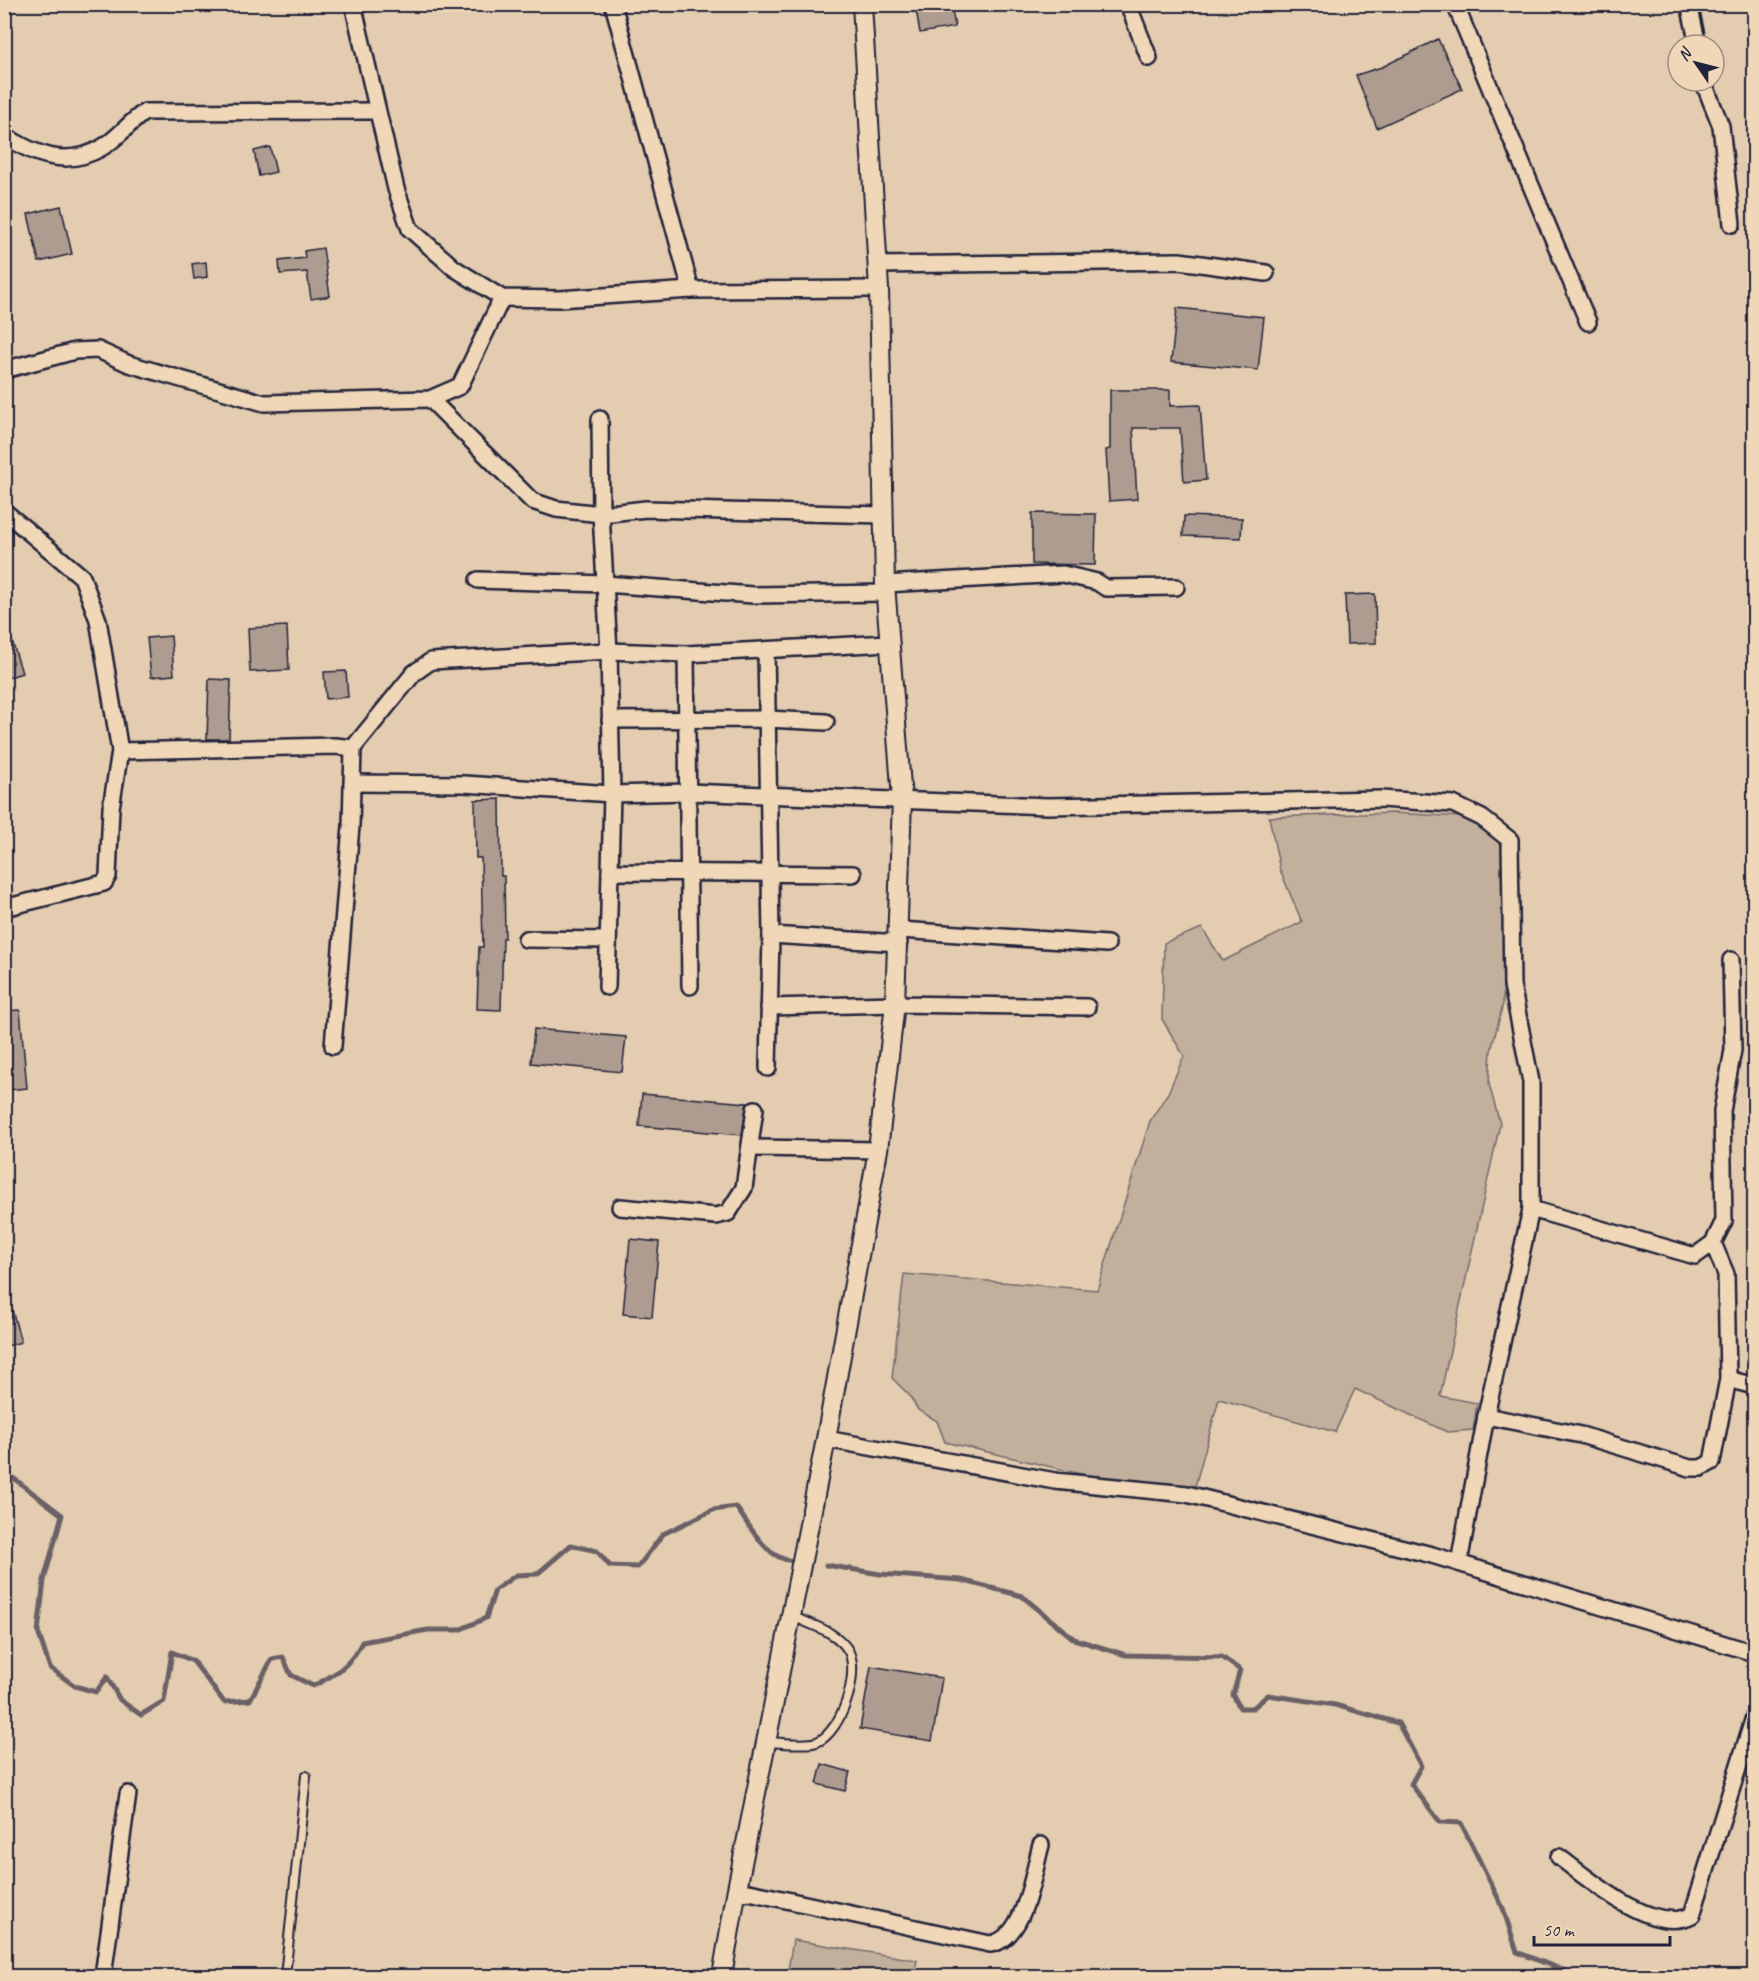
<svg xmlns="http://www.w3.org/2000/svg" width="1759" height="1981" font-family="Caveat,sans-serif">
<style>
.green{fill:#c2b09c;stroke:#72696c;stroke-width:1.5}
.lines{fill:none;stroke-linecap:round;stroke-linejoin:round}
.stream{stroke:#6a6166;stroke-width:5}
.building{fill:#ad9c8f;stroke:#22223b;stroke-width:1.5}
.service-casing{stroke:#22223b;stroke-width:12}
.minor-casing{stroke:#22223b;stroke-width:20}
.tertiary-casing{stroke:#22223b;stroke-width:22}
.service{stroke:#efd7b7;stroke-width:8}
.minor{stroke:#efd7b7;stroke-width:15}
.tertiary{stroke:#efd7b7;stroke-width:18}
</style>
<rect width="100%" height="100%" fill="#e3ccb0"/>
<filter id="ink" filterUnits="userSpaceOnUse"><feTurbulence type="fractalNoise" baseFrequency=".0167" numOctaves="2"/><feDisplacementMap in="SourceGraphic" scale="12" xChannelSelector="R" yChannelSelector="G"/><feConvolveMatrix kernelMatrix="1 2 1 2 8 2 1 2 1" color-interpolation-filters="sRGB"/></filter>
<g filter="url(#ink)">
<g class="green">
<polygon points="1393,813 1463,817 1483,823 1502,839 1505,859 1503,1004 1491,1051 1489,1084 1500,1124 1440,1396 1477,1403 1473,1430 1447,1432 1355,1389 1335,1432 1219,1399 1194,1490 1111,1481 945,1442 937,1421 918,1410 909,1395 892,1378 904,1274 1097,1290 1150,1121 1168,1093 1184,1056 1162,1019 1164,943 1202,928 1223,961 1302,922 1280,870 1269,817"/>
<polygon points="793,1940 917,1960 914,1976 787,1976"/>
</g>
<g class="lines">
<g class="stream">
<path d="M4,1471L62,1515L44,1580L38,1632L50,1668L75,1686L96,1692L107,1677L120,1700L141,1715L164,1701L172,1652L193,1661L224,1702L250,1700L272,1659L283,1657L291,1675L313,1686C335,1675 351,1665 362,1642L428,1630H459L486,1618L495,1590L516,1575L537,1574L571,1545L597,1551L610,1566L638,1567L663,1534L713,1510L736,1507C750,1526 767,1560 793,1561"/>
<polyline points="826,1565 880,1574 961,1580 1022,1596 1074,1639 1126,1655 1222,1657 1240,1670 1233,1695 1240,1708 1253,1708 1268,1695 1335,1705 1398,1723 1421,1766 1411,1784 1440,1822 1461,1823 1503,1908 1517,1952 1578,1976"/>
</g>
</g>
<g class="building">
<polygon points="915,4 951,4 955,27 920,33"/>
<polygon points="1438,39 1462,89 1377,128 1356,75 1382,67"/>
<polygon points="270,147 276,172 259,176 254,151"/>
<polygon points="61,206 72,254 39,262 28,214"/>
<polygon points="323,248 330,296 311,299 307,272 280,274 279,261 305,258 304,251"/>
<polygon points="206,262 207,277 194,279 192,264"/>
<polygon points="1177,308 1264,317 1258,370 1171,362"/>
<polygon points="1110,390 1170,390 1170,406 1200,405 1206,480 1184,482 1180,428 1133,428 1137,499 1109,501 1106,450 1110,449"/>
<polygon points="1032,513 1096,514 1095,565 1032,564"/>
<polygon points="1184,516 1242,518 1241,538 1183,536"/>
<polygon points="1375,594 1376,643 1347,644 1345,595"/>
<polygon points="287,626 289,670 250,672 248,628"/>
<polygon points="8,628 22,673 4,679 4,629"/>
<polygon points="171,636 174,675 151,677 147,638"/>
<polygon points="346,671 348,697 326,699 324,672"/>
<polygon points="209,679 231,680 229,739 207,739"/>
<polygon points="500,799 501,876 504,876 505,938 503,938 501,1010 477,1009 479,947 483,947 481,858 476,858 475,800"/>
<polygon points="20,1010 27,1088 8,1090 4,1011"/>
<polygon points="534,1029 626,1037 622,1072 531,1063"/>
<polygon points="642,1094 747,1103 742,1135 639,1126"/>
<polygon points="630,1239 659,1242 652,1317 623,1314"/>
<polygon points="9,1299 21,1342 4,1347 4,1300"/>
<polygon points="871,1666 942,1678 932,1741 860,1729"/>
<polygon points="822,1764 850,1772 845,1791 817,1784"/>
</g>
<g class="lines">
<defs>
<g id="service">
<path d="M766,1742C778,1742 806,1746 817,1742C841,1732 860,1675 849,1652C839,1632 811,1625 792,1616"/>
<polyline points="285,1976 306,1776"/>
</g>
<g id="minor">
<polyline points="353,4 396,189 410,229 454,268 502,298 559,299 691,290 879,289"/>
<polyline points="613,4 691,290"/>
<polyline points="1128,4 1149,58"/>
<polyline points="1455,4 1588,322"/>
<polyline points="1689,4 1698,45"/>
<polyline points="1703,81 1721,126 1732,224"/>
<path d="M4,135C34,155 67,168 101,148C118,139 129,122 145,112L377,111"/>
<polyline points="877,265 1179,261 1266,273"/>
<polyline points="4,370 75,351 98,350 129,364 264,403 430,399 460,386 502,298"/>
<polyline points="430,399 532,501 556,509 601,514 600,419"/>
<polyline points="4,511 82,577 98,620 120,751 111,808 108,876 104,883 4,908"/>
<polyline points="478,580 605,584 753,595 886,593"/>
<polyline points="885,584 1063,574 1097,582 1106,588 1176,587"/>
<polyline points="766,650 771,935 768,1068"/>
<polyline points="686,654 690,986"/>
<polyline points="610,720 767,719 826,722"/>
<polyline points="353,748 414,673 431,661 609,651 686,654 889,643"/>
<polyline points="120,751 335,746 353,748 351,826 333,1046"/>
<polyline points="352,783 464,784 612,794 687,792 1048,806 1381,799 1453,804 1482,818 1510,840 1512,985 1531,1082 1531,1209 1486,1416 1459,1563"/>
<polyline points="610,872 853,874"/>
<polyline points="900,930 1107,944"/>
<polyline points="771,935 899,943"/>
<polyline points="526,939 608,940"/>
<polyline points="607,987 612,794 609,651 601,514 646,509 883,515"/>
<polyline points="769,1007 895,1004 1087,1007"/>
<polyline points="750,1148 878,1150"/>
<polyline points="620,1207 716,1216 728,1213 744,1188 755,1109"/>
<polyline points="1531,1209 1695,1256 1713,1243 1724,1221 1722,1111 1733,1050 1731,960"/>
<polyline points="1728,1379 1754,1386"/>
<polyline points="1486,1416 1581,1435 1690,1468 1701,1468 1712,1462 1728,1379 1726,1274 1713,1243"/>
<polyline points="826,1439 1055,1481 1187,1494 1432,1555 1754,1653"/>
<path d="M1559,1857C1589,1879 1653,1936 1692,1915L1754,1717"/>
<path d="M736,1894L749,1892L990,1944C1025,1940 1033,1873 1041,1845"/>
<polyline points="103,1976 128,1794"/>
</g>
<polyline id="tertiary" points="722,1976 736,1894 826,1439 878,1150 895,1004 902,799 885,584 879,289 862,4"/>
</defs>
<use href="#service" class="service-casing"/>
<use href="#minor" class="minor-casing"/>
<use href="#tertiary" class="tertiary-casing"/>
<use href="#service" class="service"/>
<use href="#minor" class="minor"/>
<use href="#tertiary" class="tertiary"/>
</g>
</g>
<rect width="1759" height="1981" fill="none" stroke="#efd7b7" stroke-width="24"/>
<rect x="12" y="12" width="1735" height="1957" fill="none" stroke="#22223b" stroke-width="2" filter="url(#ink)"/>
<g transform="translate(1696 63) rotate(305)"><circle r="28" fill="#efd7b7" stroke="#9d8f85" stroke-width="1.5"/>
<path d="M0-4.5L10 22L0 15L-10 22Z" fill="#22223b"/>
<text y="-9" font-size="16" font-weight="bold" text-anchor="middle" fill="#22223b">N</text>
</g>
<path d="M1534 1936v9h136v-9" fill="none" stroke="#22223b" stroke-width="3"/>
<text x="1543" y="1936" font-size="18" fill="#22223b" stroke="#efd7b7" stroke-width="4.5" paint-order="stroke">50 m</text>
</svg>
